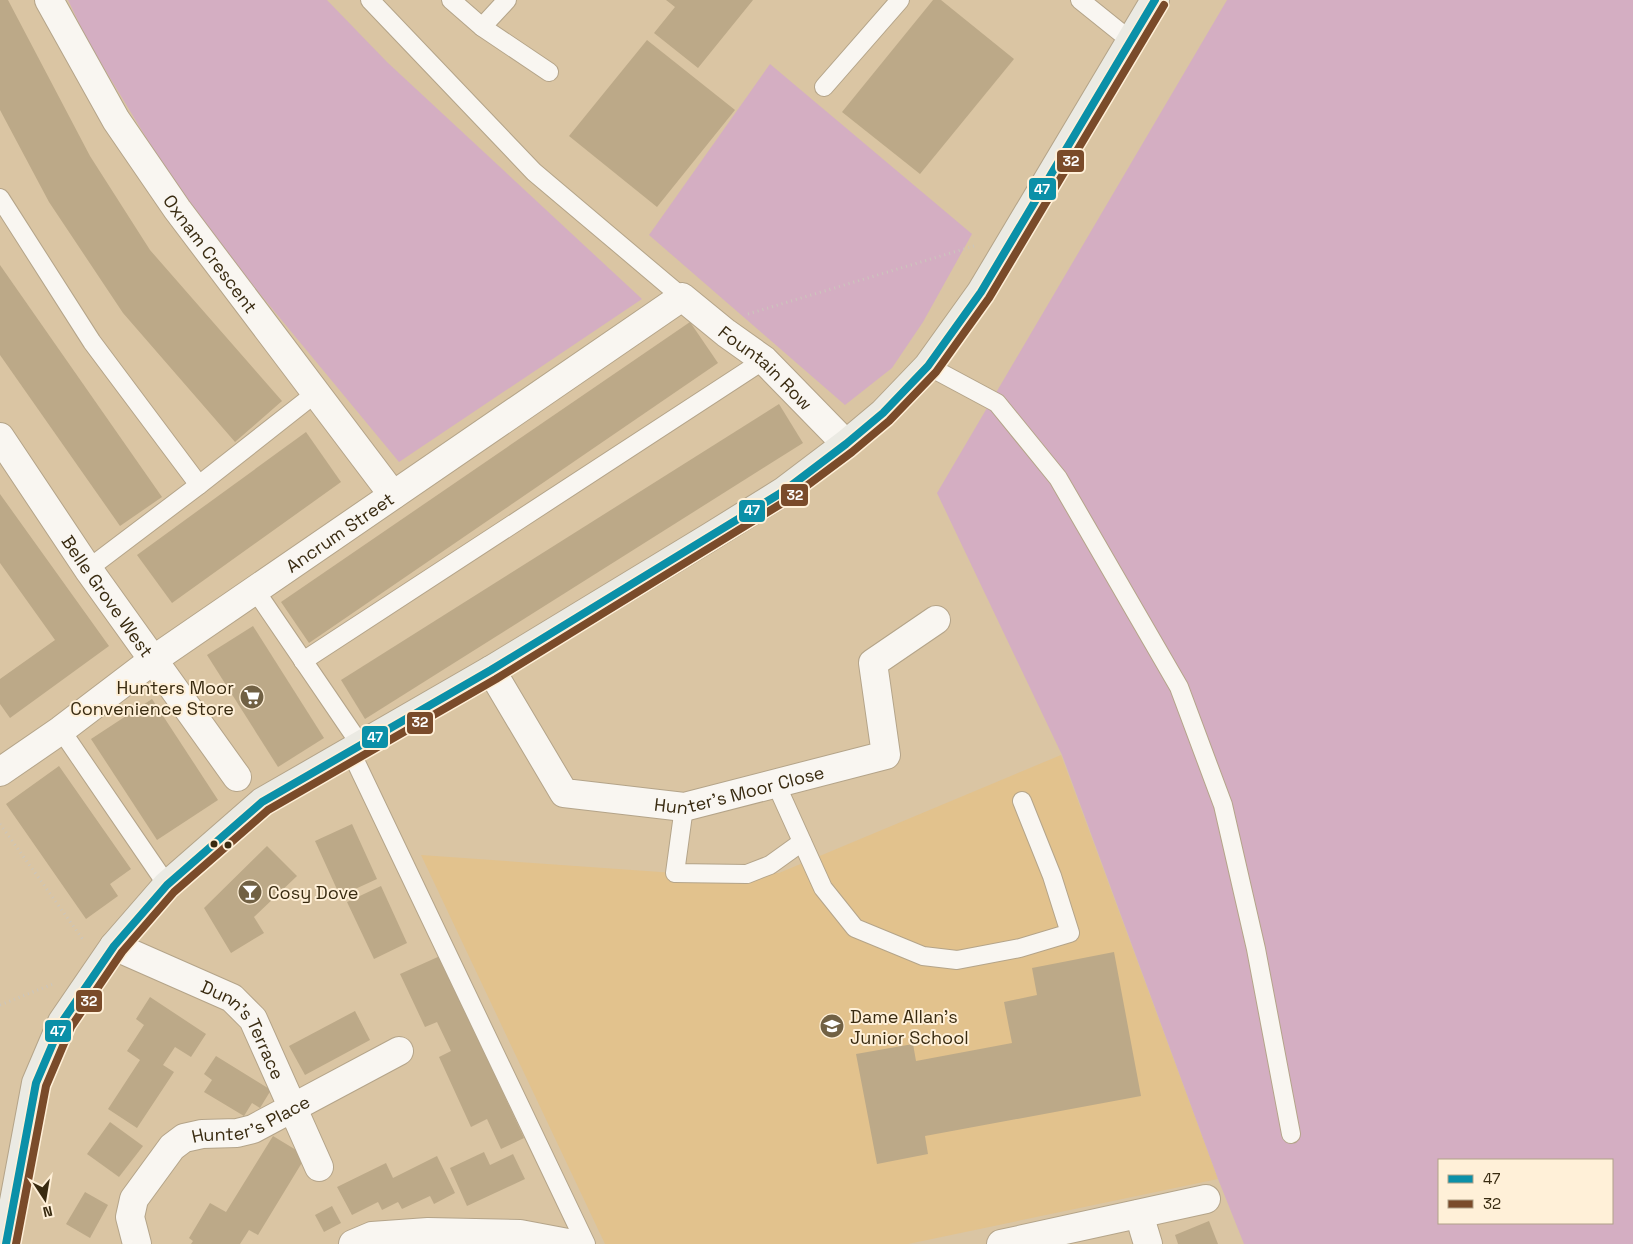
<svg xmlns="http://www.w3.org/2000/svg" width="1633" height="1244" font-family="'Space Grotesk',sans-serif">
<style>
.built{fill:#e2c28d}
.green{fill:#d4aec2;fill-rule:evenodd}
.building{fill:#bca988}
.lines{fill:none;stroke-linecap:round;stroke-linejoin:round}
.lane-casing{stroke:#b4a489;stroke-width:20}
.street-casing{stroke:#b4a489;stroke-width:30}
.secondary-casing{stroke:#b4a489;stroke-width:30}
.path{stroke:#ccc6bc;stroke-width:3;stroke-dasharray:1 4;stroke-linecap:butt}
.lane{stroke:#f9f6f1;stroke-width:18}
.street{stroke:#f9f6f1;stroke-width:28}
.secondary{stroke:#ebeae3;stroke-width:28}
.bus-1-casing{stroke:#fff0d8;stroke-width:11}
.bus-2-casing{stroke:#fff0d8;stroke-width:11}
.bus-1{stroke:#0b90a8;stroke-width:8}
.bus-2{stroke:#7a4b2a;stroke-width:8}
.bus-dot{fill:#392b11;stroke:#fff0d8;stroke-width:2}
.labels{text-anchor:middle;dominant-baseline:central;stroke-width:4;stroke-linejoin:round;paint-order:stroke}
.street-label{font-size:18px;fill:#392b11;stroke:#fff0d8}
.poi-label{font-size:18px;fill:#392b11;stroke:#fff0d8;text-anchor:start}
.line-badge{stroke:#fff0d8;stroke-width:2}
.badge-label{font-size:14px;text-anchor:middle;font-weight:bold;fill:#fff}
</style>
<rect width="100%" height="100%" fill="#dac5a3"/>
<polygon class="built" points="1061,755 1218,1179 908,1244 605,1244 421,855 675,873 779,873"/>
<g class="green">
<polygon points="68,0 327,0 387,62 642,299 399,462 226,253 170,177 87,40"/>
<path d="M1227,0H1633V1244H1244L1218,1179L1062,755L937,493ZM1439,1160H1612V1223H1439Z"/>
<polygon points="770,64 972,234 923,322 892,368 845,405 649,235"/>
</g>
<g class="building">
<polygon points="0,0 8,0 90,156 150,250 282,401 235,442 123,313 49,202 0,110"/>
<polygon points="666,0 753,0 698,68 654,33 675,7"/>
<polygon points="933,0 941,0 1014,59 920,174 842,112"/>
<polygon points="647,40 735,110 657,207 569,136"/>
<polygon points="0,265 162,497 120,526 0,355"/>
<polygon points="690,322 718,363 309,643 281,602"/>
<polygon points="779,404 803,443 365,719 341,680"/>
<polygon points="306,432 341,482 172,603 137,555"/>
<polygon points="0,494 109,646 10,718 0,704 0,679 55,640 0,563"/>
<polygon points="253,626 324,738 278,767 207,655"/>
<polygon points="152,699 218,800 157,840 91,739"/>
<polygon points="59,766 131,869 110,884 118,896 86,919 6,804"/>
<polygon points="352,824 377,879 340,896 315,841"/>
<polygon points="267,846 297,876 254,917 264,933 231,953 204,908"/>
<polygon points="381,886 407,943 374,959 347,902"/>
<polygon points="1114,952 1141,1096 925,1136 928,1154 877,1164 856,1054 913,1044 916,1061 1012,1043 1004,1002 1037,995 1032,968"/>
<polygon points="440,956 524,1138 501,1149 487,1119 471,1127 439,1057 451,1051 437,1022 425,1027 400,974"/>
<polygon points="150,997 206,1034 191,1057 175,1047 163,1065 174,1072 137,1128 108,1109 140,1060 127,1051 144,1025 136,1019"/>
<polygon points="355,1011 370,1040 305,1075 289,1046"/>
<polygon points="216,1056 271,1090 260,1108 252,1103 244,1116 204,1092 212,1080 204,1074"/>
<polygon points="110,1122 143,1146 119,1177 87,1154"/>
<polygon points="273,1136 306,1156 258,1235 249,1230 240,1244 191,1244 193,1241 189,1238 210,1203 226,1212"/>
<polygon points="484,1152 490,1165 513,1154 525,1179 467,1206 450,1168"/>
<polygon points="437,1156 455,1193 434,1204 430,1196 402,1209 398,1202 382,1210 378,1202 352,1215 337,1187 386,1163 393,1178"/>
<polygon points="85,1192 108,1205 90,1238 66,1224"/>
<polygon points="332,1206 341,1223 324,1232 315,1215"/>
<polygon points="1209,1221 1218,1244 1178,1244 1175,1235"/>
</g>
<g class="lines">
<defs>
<g id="lane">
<polyline points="370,0 534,172 682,297"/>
<polyline points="451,0 482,27 549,72"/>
<polyline points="1080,0 1131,41"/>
<polyline points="482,27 507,0"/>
<polyline points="824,87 900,0"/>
<polyline points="0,198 92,342 199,485"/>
<polyline points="928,366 997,403 1058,478 1179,687 1223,805 1256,949 1291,1134"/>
<polyline points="88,569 199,485 316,393"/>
<polyline points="255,590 360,744"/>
<polyline points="303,661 764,360"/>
<polyline points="61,730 167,885"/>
<polyline points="350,750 586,1244"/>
<polyline points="776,784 823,888 855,928 923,956 957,960 1020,948 1070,933 1052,876 1022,801"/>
<polyline points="684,807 675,873 747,874 770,865 802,842"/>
</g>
<g id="street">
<path id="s1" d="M49,0L116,120L177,209L393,495"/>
<path id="s2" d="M0,437L88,569L237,777"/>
<path id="s3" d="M491,670L564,793L684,807L886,755L873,663L936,620"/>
<path id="s4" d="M0,772L61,730L153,660L682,297L726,333L764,360L846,444"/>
<path id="s5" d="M114,946L232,998L253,1019L319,1167"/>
<polyline points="1139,1214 1148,1244"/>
<path id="s6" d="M137,1244L130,1217L134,1199L172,1147L184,1138L202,1134L237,1133L253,1129L399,1051"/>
<polyline points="353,1244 372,1236 428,1232 520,1234 573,1244"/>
<polyline points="1001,1244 1206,1199"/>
</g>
<polyline id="secondary" points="6,1244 36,1083 62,1022 114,946 167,885 262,802 491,670 710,537 784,491 846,444 883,413 928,366 981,292 1155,0"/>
</defs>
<use href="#lane" class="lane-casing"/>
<use href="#street" class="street-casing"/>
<use href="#secondary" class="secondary-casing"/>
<g class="path">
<polyline points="748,314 974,246"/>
<polyline points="0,824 84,941"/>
<polyline points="0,1005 53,984"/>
</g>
<use href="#lane" class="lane"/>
<use href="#street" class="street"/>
<use href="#secondary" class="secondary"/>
<defs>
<polyline id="bus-1" points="6,1244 36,1083 62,1022 114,946 167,885 262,802 491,670 784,491 846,444 883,413 928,366 981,292 1155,0"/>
<polyline id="bus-2" points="16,1244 46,1086 71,1027 122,952 174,892 268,810 496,679 789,499 852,452 889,421 936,372 989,298 1164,5"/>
</defs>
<use href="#bus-1" class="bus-1-casing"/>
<use href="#bus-2" class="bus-2-casing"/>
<use href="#bus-1" class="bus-1"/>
<use href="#bus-2" class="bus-2"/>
</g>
<defs>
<symbol id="supermarket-disc" viewBox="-11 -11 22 22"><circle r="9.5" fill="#716144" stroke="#fff0d8"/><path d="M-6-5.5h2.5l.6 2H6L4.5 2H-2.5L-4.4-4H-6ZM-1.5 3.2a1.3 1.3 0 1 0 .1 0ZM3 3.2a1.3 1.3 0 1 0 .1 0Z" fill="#fff"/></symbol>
<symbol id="bar-disc" viewBox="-11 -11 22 22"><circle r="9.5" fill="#716144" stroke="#fff0d8"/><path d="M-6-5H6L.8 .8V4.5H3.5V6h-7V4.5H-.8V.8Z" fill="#fff"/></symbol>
<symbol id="school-disc" viewBox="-11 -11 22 22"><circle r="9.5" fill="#716144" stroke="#fff0d8"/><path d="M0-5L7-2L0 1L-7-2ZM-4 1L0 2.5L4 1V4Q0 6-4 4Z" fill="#fff"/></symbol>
</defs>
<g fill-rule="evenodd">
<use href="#supermarket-disc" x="238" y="683" width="28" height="28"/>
<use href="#bar-disc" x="236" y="878" width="28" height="28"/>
<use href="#school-disc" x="818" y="1012" width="28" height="28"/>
</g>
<g class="bus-dot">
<circle cx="214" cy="844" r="4.5"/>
<circle cx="228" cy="845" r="4.5"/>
</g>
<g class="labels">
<g class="street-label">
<text stroke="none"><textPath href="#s1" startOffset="301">Oxnam Crescent</textPath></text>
<text stroke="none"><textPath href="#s4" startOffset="941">Fountain Row</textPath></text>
<text stroke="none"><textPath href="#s4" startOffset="416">Ancrum Street</textPath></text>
<text stroke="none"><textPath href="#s2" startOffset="192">Belle Grove West</textPath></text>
<text stroke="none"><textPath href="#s3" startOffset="321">Hunter's Moor Close</textPath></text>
<text stroke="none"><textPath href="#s5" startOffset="160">Dunn's Terrace</textPath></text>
<text stroke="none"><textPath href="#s6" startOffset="196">Hunter's Place</textPath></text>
</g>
<g class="poi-label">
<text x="234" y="687" text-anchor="end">Hunters Moor<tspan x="234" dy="21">Convenience Store</tspan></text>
<text x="268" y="892">Cosy Dove</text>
<text x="850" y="1016">Dame Allan's<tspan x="850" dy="21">Junior School</tspan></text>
</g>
</g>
<g class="line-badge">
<rect x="1056" y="149" width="29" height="24" rx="5" fill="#7a4b2a"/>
<rect x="1028" y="177" width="29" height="24" rx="5" fill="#0b90a8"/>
<rect x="780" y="483" width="29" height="24" rx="5" fill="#7a4b2a"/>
<rect x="738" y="499" width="28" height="24" rx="5" fill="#0b90a8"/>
<rect x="406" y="711" width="28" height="24" rx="5" fill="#7a4b2a"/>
<rect x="361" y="725" width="28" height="24" rx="5" fill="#0b90a8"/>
<rect x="75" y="989" width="28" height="24" rx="5" fill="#7a4b2a"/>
<rect x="44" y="1019" width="28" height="24" rx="5" fill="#0b90a8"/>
</g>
<g class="badge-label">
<text x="1071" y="166">32</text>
<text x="1042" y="194">47</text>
<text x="795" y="500">32</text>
<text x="752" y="515">47</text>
<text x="420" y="727">32</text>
<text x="375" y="742">47</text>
<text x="89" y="1006">32</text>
<text x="58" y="1036">47</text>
</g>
<rect x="1438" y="1159" width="175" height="65" fill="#fff0d8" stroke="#b0a188"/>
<rect x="1448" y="1175" width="25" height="8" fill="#0b90a8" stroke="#b0a188"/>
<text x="1483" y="1184" font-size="15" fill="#392b11">47</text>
<rect x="1448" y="1200" width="25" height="8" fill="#7a4b2a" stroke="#b0a188"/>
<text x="1483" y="1209" font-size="15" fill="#392b11">32</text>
<g transform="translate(45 1199) rotate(168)" stroke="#fff0d8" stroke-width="4" paint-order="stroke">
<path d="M0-4L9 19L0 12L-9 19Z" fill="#392b11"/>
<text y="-8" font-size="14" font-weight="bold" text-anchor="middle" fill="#392b11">N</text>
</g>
</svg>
